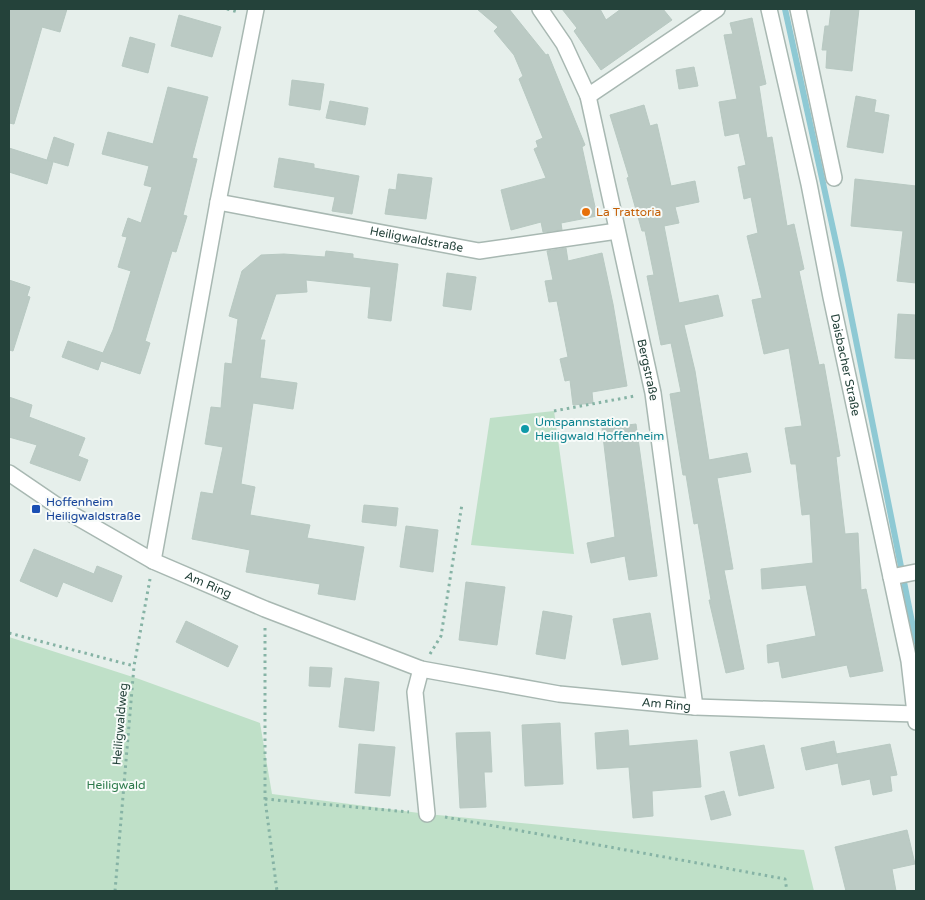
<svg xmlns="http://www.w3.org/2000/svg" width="925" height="900" font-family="'Varela Round',sans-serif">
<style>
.green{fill:#bfe0c8}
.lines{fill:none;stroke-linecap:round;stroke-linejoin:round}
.stream{stroke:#8ec9d4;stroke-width:6}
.building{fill:#bbcac4;stroke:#b8c9c2}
.minor-casing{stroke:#a8b8b2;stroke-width:18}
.path{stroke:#86b3a5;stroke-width:3;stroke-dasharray:2.5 4;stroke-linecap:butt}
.minor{stroke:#fff;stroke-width:15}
.food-dot{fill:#e8710a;stroke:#f7fbf9;stroke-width:2}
.culture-dot{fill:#0f9aa8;stroke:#f7fbf9;stroke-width:2}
.transit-dot{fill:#1a4fb4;stroke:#f7fbf9;stroke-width:2}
.labels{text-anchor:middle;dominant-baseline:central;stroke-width:4;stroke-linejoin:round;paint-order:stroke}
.food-label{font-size:12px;fill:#c56008;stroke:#f7fbf9;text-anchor:start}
.street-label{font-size:12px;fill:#24423a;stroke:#f7fbf9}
.culture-label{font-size:12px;fill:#0d838f;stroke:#f7fbf9;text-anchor:start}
.transit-label{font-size:12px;fill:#164399;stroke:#f7fbf9;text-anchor:start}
.park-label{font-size:12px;fill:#2d7a4b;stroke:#f7fbf9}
</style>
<rect width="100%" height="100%" fill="#e6efeb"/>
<g class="green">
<polygon points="554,411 574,554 471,545 490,418"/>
<polygon points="9,637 139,679 260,723 272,794 427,814 804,850 814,891 9,891"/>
</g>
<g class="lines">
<polyline class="stream" points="785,9 842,270 916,642"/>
</g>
<g class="building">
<polygon points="9,9 67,9 60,32 42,27 14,124 9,123"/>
<polygon points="477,9 509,9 546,55 548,54 585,145 582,147 597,216 561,223 562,230 543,232 541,222 511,230 501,190 546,178 534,149 538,147 536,141 543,138 519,79 523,76 514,55 494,31 498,27"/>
<polygon points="562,9 600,9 606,20 621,9 663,9 672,20 601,70 574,31 577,28"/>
<polygon points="831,9 859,9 852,71 826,68 827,50 822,50 825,26 829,26"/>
<polygon points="179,15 221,27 212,57 171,46"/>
<polygon points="752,18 766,84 759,86 767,138 772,137 787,226 794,224 804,269 799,271 819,365 824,364 834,420 840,456 836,457 845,534 858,533 861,590 866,589 883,671 850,677 847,665 782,678 779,661 768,663 767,645 816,636 806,585 762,589 761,569 813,563 810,514 802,515 796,464 791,464 785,428 802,426 789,348 764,354 752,300 762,298 747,236 758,233 751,197 744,199 738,167 746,165 739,133 725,136 719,102 737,99 724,35 733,34 730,23"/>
<polygon points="130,37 155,44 148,73 122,66"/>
<polygon points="694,67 698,86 679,89 676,70"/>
<polygon points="292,80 324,84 320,110 289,105"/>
<polygon points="168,87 208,97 192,158 197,159 183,215 187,216 176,252 172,251 145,341 150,343 140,374 101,361 98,370 62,357 68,341 103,353 113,330 131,271 118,267 127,237 122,236 128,218 141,223 152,187 144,185 149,166 102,154 108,132 153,144"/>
<polygon points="856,96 876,100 874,112 889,115 883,153 847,147"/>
<polygon points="330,101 368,108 365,125 326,118"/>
<polygon points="644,105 650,126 657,124 671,186 695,181 699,202 675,207 679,223 664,226 679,303 718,295 723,316 684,325 695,371 709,460 747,453 751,472 717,478 733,569 724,570 744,669 726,673 709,600 711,600 698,523 694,524 686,475 683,475 670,394 681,392 671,343 661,345 647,276 654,275 645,231 642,231 627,178 629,177 610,115"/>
<polygon points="54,137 74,144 68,166 47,160"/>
<polygon points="9,148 53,162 47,184 9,172"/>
<polygon points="279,158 314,164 314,168 359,176 352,214 332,211 335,197 274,187"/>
<polygon points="398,174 432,178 426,219 385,214 389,189 396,190"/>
<polygon points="855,179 916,186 916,283 897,281 903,231 851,226"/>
<polygon points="566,248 568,261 602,253 613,304 627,386 592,392 593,403 573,405 570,380 565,381 560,359 568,357 557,301 549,302 545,281 553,280 547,251"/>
<polygon points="326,251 353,254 353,258 398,264 391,321 368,318 371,287 306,280 307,292 276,294 260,340 265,340 260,378 297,383 293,409 253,403 241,484 255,487 250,515 310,525 307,538 364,547 355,600 318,594 320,584 246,572 250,550 192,539 201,492 213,494 223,447 205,444 211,407 221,408 225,363 232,364 238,319 229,316 242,271 261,255 284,254 325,257"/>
<polygon points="447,273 476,277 471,310 443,306"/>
<polygon points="9,280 30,287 27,296 30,297 13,351 9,350"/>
<polygon points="898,314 916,315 916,359 895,358"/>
<polygon points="9,397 32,405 29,417 85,438 78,456 88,460 80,481 30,463 37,445 9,437"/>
<polygon points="636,424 657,576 629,580 625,556 591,563 587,543 615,537 602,428"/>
<polygon points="364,505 398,508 396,526 362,522"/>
<polygon points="406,526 438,530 433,572 400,567"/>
<polygon points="34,549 94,574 97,566 122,576 112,602 63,582 57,597 20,581"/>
<polygon points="466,582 505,587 497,645 459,640"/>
<polygon points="543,611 572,616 565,659 536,654"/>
<polygon points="650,613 658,659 622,665 613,619"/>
<polygon points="186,621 238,646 228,667 176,642"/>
<polygon points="310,667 332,668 330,687 309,686"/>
<polygon points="345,678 379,682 374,731 339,727"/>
<polygon points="560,723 563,784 525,786 522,725"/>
<polygon points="628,730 629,746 697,740 701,787 652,791 653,816 633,818 629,767 597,769 595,733"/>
<polygon points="490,732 492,772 484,772 486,807 460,808 456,733"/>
<polygon points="834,741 837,757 836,754 890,744 897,775 890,776 892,791 873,795 870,779 842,785 838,763 806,770 801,748"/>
<polygon points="359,744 395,747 390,796 355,793"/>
<polygon points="764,745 774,788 739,796 730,752"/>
<polygon points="724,791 731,815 711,820 705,796"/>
<polygon points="907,830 915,864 892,869 896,891 846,891 835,847"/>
</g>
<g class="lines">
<defs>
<g id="minor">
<path id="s1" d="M540,9L564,44L588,96L653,393L695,707"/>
<path id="s2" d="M769,9L809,184L831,297L909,661L916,722"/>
<polyline points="798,9 834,178"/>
<polyline points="588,96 717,9"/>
<path id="s3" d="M218,202L479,251L617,231"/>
<path id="s4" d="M9,473L56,505L153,561L265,609L421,669L559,694L695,707L916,714"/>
<polyline points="153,561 218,202 256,9"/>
<polyline points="891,577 916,572"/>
<polyline points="421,669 415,692 427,814"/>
</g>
</defs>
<use href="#minor" class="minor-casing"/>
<g class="path">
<polyline points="227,9 238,12"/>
<polyline points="554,411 635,396"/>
<polyline points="265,628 265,799 277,891"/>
<polyline points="9,633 134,666"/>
<polyline points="430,654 441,636 462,504"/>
<polyline points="265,799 409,812"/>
<polyline points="445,817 785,879 787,891"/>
<polyline points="115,891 134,666 150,579"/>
</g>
<use href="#minor" class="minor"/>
</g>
<circle class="food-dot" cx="586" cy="212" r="5"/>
<circle class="culture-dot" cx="525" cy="429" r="5"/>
<rect class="transit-dot" x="31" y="504" width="10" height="10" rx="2.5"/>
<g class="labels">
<g class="food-label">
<text x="596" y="212">La Trattoria</text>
</g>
<g class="street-label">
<text stroke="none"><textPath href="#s3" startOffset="202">Heiligwaldstraße</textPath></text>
<text stroke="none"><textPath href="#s2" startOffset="364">Daisbacher Straße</textPath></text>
<text stroke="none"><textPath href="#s1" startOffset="380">Bergstraße</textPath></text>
<text stroke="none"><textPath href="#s4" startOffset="229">Am Ring</textPath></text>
<text stroke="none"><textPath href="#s4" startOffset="706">Am Ring</textPath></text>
<text transform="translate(120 724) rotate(-85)">Heiligwaldweg</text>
</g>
<g class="culture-label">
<text x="535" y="422">Umspannstation<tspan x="535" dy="14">Heiligwald Hoffenheim</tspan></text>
</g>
<g class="transit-label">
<text x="46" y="502">Hoffenheim<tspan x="46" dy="14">Heiligwaldstraße</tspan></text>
</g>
<g class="park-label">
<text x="116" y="785">Heiligwald</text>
</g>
</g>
<rect width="925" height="900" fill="none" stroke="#24423a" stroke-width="20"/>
</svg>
